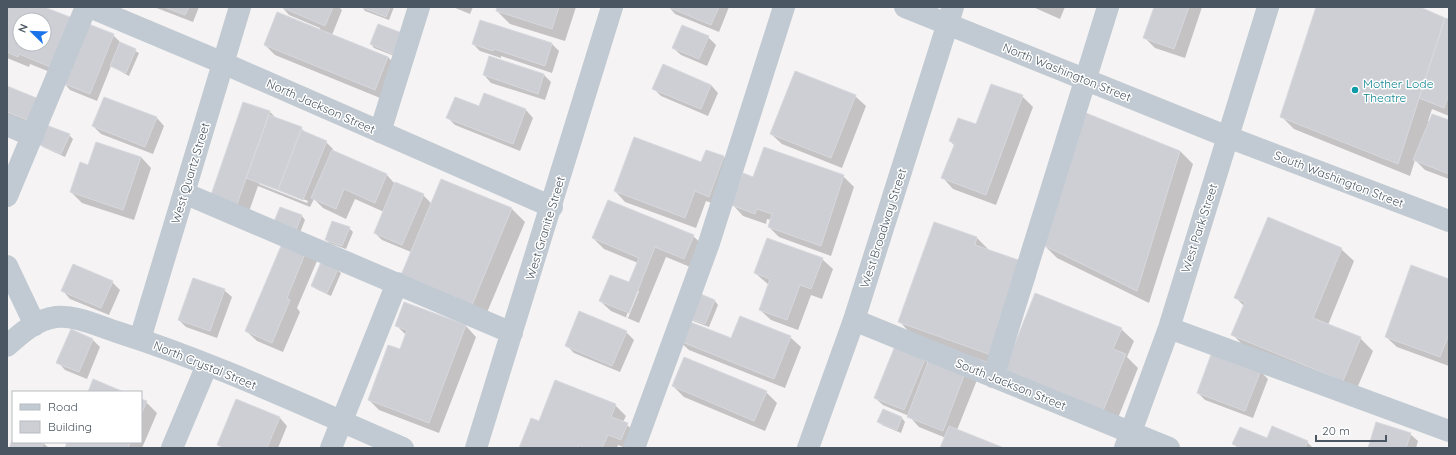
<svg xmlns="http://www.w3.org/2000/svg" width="1456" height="455" font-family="Quicksand,sans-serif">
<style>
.shadow{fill:#0003;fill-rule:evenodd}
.building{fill:#cdcfd5;stroke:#d7d9de;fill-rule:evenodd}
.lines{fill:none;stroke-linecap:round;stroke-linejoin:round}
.minor{stroke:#c1cad2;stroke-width:22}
.culture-dot{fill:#0f9aa8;stroke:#fff;stroke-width:1.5}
.labels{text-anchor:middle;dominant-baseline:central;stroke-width:3;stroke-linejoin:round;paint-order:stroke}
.street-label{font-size:12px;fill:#4a5661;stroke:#fff}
.culture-label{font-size:12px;fill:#0d838f;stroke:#fff;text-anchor:start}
</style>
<rect width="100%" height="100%" fill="#f5f3f3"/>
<path class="shadow" d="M7 7H42L113 35 121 43 139 53 129 76 111 66 97 101 70 90 63 82 65 78 30 64 29 67 7 58ZM20 20H44V44H20Z
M154 7H199L193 22Z
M282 7H339L342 10 332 35 388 57 398 68 385 100 275 55 265 45 320 30V28L289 15Z
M362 7H394L389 20 365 11Z
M453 7H473L470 14Z
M498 7H576L565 41 510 24 497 11Z
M669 7H729L719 32 675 14Z
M1033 7H1065L1060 19Z
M1155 7H1202L1185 58 1155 48 1145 38Z
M1317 7H1417L1449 21V116L1432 109 1428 121H1449V179L1425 170 1415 160 1410 176 1294 129 1282 117Z
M401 34 397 57 374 48 371 44Z
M708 37 716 45 707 66 681 55 673 48Z
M473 44H552L559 51 552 73 501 56V58L480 51Z
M484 75H544L551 82 545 100 491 83Z
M711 85 718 93 708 116 661 96 653 88Z
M7 87 37 128 7 116Z
M484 94 526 110 533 118 520 151 455 125 448 118 479 107Z
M855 96 866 106 842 168 782 144 771 134Z
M1022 96 1033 107 996 205 953 189 943 178 955 146 950 141Z
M104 98 157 118 164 126 153 154 101 134 93 126Z
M270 112 277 119 301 128 307 134 326 142 333 149V151L387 175 395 184 423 195 432 204 442 180 512 209 525 222 483 322 411 252 382 240 375 233 384 212 355 199 346 219 323 208 314 199 310 207 258 186 247 217 221 208ZM259 182 308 201 307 203 259 184Z
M69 135 73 139 65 157 43 147 39 144Z
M97 143 141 157 151 168 134 220 82 203 71 192 89 166Z
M707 151 724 157 734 168 720 206 706 201 696 228 625 202 615 191 702 164Z
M1180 151 1193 164 1149 303 1057 258 1044 245Z
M843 176 854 187 831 256 779 237 769 227 771 220 767 219 766 224 743 216 733 205 754 178Z
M302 216 305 220 299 235 278 227Z
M935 223 977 238 990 251 1024 263 1036 276 1004 368 912 335 900 322Z
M349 228 353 232 346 249 329 243 326 239Z
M693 236 704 246 695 269 666 257 639 323 611 311 600 301 630 284 638 263 604 249 593 238ZM636 291H639L628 318 626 317Z
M284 241 317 261 297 308 300 312 283 352 257 341 246 331Z
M1341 249 1354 261 1328 325 1360 338 1373 351 1355 393 1245 347 1233 335 1244 306 1236 298Z
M822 259 833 269 822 299 811 295 798 330 771 320 760 310 769 285 755 273Z
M337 270 341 273 331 296 316 289 312 286Z
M1449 280V366L1397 347 1386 337Z
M112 282 120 290 109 315 70 299 63 291Z
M224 290 232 297 217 338 186 327 179 320Z
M699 294 715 301 718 305 709 327 693 321 690 317Z
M405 303 466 326 476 337 439 433 379 410 369 400 401 351 406 335 396 325Z
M1121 329 1134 341 1127 357 1138 368 1116 423 1018 384Z
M626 332 634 340 620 372 574 353 566 345Z
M790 337 801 347 785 388 689 350 678 340Z
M93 340 100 347 87 379 65 370 58 362Z
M925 360 929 364 977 380 957 430 1001 448H941L946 438 919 427 909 416 883 405 875 398Z
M1260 371 1268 379 1253 418 1205 400 1198 393Z
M673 386 766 392 777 403 765 431 684 397Z
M141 400 146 402 157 413 142 448H66L69 442H141Z
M237 400 280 418 287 426 278 448H222L218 444Z
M615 405 626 416 623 422 638 434 626 448 618 445 617 448H520L539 423Z
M883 410 902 418 905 422 901 433 882 425 879 422Z
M1410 434 1418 441 1416 448H1369Z
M13 441 42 442 49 448H10Z
M1307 442 1313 448H1238L1233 444Z"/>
<path class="building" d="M7 7H44L75 19 55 69 19 54 18 57 7 52ZM20 20H44V44H20Z
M164 7H189L185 15Z
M281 7H333L325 26Z
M361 7H390L386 17Z
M497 7H559L552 29 496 11Z
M668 7H719L711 25Z
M1154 7H1189L1174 49 1143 38Z
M1316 7H1420L1445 18 1398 164 1280 117Z
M277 12 388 57 375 90 264 45Z
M1445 18 1449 19V94L1444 108 1419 98Z
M480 20 552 43 545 66 494 49 493 51 472 44Z
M86 23 114 34 90 94 62 83Z
M378 24 402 33 393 54 370 44Z
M682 25 709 36 699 59 672 48Z
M120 42 136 49 126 73 110 66Z
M489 56 544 74 538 94 483 75Z
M663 64 711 85 701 109 652 89Z
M795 71 856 95 831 158 770 134Z
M991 84 1023 95 986 195 941 178 955 143 949 141 958 118 976 124Z
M7 86 39 99 30 121 7 112Z
M484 93 526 109 513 144 446 118 455 97 479 106Z
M104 97 157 117 145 147 92 126Z
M243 102 270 111 236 207 210 198Z
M1086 113 1180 151 1137 291 1043 245Z
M1432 114 1449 120V174L1413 160Z
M269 115 302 127 278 190 246 178Z
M46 125 70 134 61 154 38 144Z
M301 130 327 141 303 200 278 190Z
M634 137 701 162 706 150 724 156 709 197 695 191 685 218 614 191Z
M96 142 141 157 123 210 70 192 80 162 88 165Z
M764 147 844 175 821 246 768 227 772 214 757 209 755 214 731 205 743 173 753 177Z
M332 150 387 174 375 203 344 189 336 209 311 198Z
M441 179 512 208 470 310 399 280Z
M395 182 424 194 402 245 374 233Z
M608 200 694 235 684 259 655 247 629 313 599 301 610 275 629 282 639 258 592 238Z
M280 207 302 215 295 232 273 224Z
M1268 217 1342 248 1313 318 1361 337 1343 381 1231 335 1245 302 1234 298Z
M332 221 350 227 342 246 325 240Z
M934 222 977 237 975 245 1024 262 991 355 898 322Z
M767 238 823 258 811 289 800 285 787 320 759 310 770 279 754 273Z
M284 239 307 249 287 298 290 300 272 343 245 331Z
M321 262 338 269 327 293 311 286Z
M73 264 113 281 101 308 61 291Z
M1411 265 1449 279V334L1440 357 1385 337Z
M193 278 225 289 210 331 178 320Z
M698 293 715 300 705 324 688 318Z
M1035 293 1122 328 1113 349 1126 354 1103 411 1004 371Z
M404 302 466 325 429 423 368 400 388 345 400 349 407 330 395 326Z
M579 311 627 331 612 366 565 346Z
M740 316 791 336 774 379 677 340 685 320 731 338Z
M71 329 93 339 79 372 56 363Z
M895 346 925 359 904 410 874 398Z
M1212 352 1261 370 1245 411 1197 393Z
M931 354 967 368 943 431 907 417Z
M684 357 767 391 754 421 672 386Z
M93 379 124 392H88Z
M555 380 616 404 611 417 628 423 621 440 608 435 602 448H586L579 445 578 448H519L531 418 539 421Z
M141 399 147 401 141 415Z
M236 399 280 417 267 448H225L217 445Z
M883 409 902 417 897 430 877 422Z
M1376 422 1411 433 1406 448H1368Z
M949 426 1004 448H940Z
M1272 426 1308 441 1305 448H1241L1232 444 1240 427 1267 438Z
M13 438V442H44L41 448H9Z
M67 442H130L128 448H65Z"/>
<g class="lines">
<path class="minor" d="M90 7 223 63 552 207
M905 7 1228 137 1449 221
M7 125 33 136
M380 132 419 7
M184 193 512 333
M7 196 86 7
M7 266 35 325
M854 320 1169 448
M1169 328 1449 431
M140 339 240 7
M7 346C20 334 37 319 56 317 76 315 98 326 117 332 215 363 309 408 403 448
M993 377 1108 7
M172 448 207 365
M331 448 397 283
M476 448 612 7
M634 448 709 243 784 7
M808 448 854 320 953 7
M1125 448 1169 328 1268 7"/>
</g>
<circle class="culture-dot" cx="1355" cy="90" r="4"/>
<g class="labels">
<g class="street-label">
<text transform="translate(1067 72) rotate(22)">North Washington Street</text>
<text transform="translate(321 106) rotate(24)">North Jackson Street</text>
<text transform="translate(190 173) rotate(-73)">West Quartz Street</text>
<text transform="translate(1339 179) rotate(21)">South Washington Street</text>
<text transform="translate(545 228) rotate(-73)">West Granite Street</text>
<text transform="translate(883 228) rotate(-72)">West Broadway Street</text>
<text transform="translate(1199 228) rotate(-72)">West Park Street</text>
<text transform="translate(205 365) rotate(22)">North Crystal Street</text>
<text transform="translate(1011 384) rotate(22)">South Jackson Street</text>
</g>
<g class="culture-label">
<text x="1363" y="83">Mother Lode<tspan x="1363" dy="14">Theatre</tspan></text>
</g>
</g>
<rect width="1456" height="455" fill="none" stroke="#4a5661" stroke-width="16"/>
<rect x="12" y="391" width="130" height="52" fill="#ffffff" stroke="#b7bbc0"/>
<rect x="20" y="404" width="20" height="6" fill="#c1cad2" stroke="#b7bbc0"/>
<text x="48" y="411" font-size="12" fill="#4a5661">Road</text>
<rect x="20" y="421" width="20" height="12" fill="#cdcfd5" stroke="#b7bbc0"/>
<text x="48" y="431" font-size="12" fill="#4a5661">Building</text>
<g transform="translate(32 32) rotate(293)"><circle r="19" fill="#ffffff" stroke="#b7bbc0"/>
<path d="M0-3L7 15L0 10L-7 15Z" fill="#1a73e8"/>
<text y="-6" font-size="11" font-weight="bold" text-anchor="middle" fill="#4a5661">N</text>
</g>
<path d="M1316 435v6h70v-6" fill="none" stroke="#4a5661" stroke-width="2"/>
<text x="1322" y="435" font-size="12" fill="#4a5661" stroke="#ffffff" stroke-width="3" paint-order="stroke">20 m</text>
</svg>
